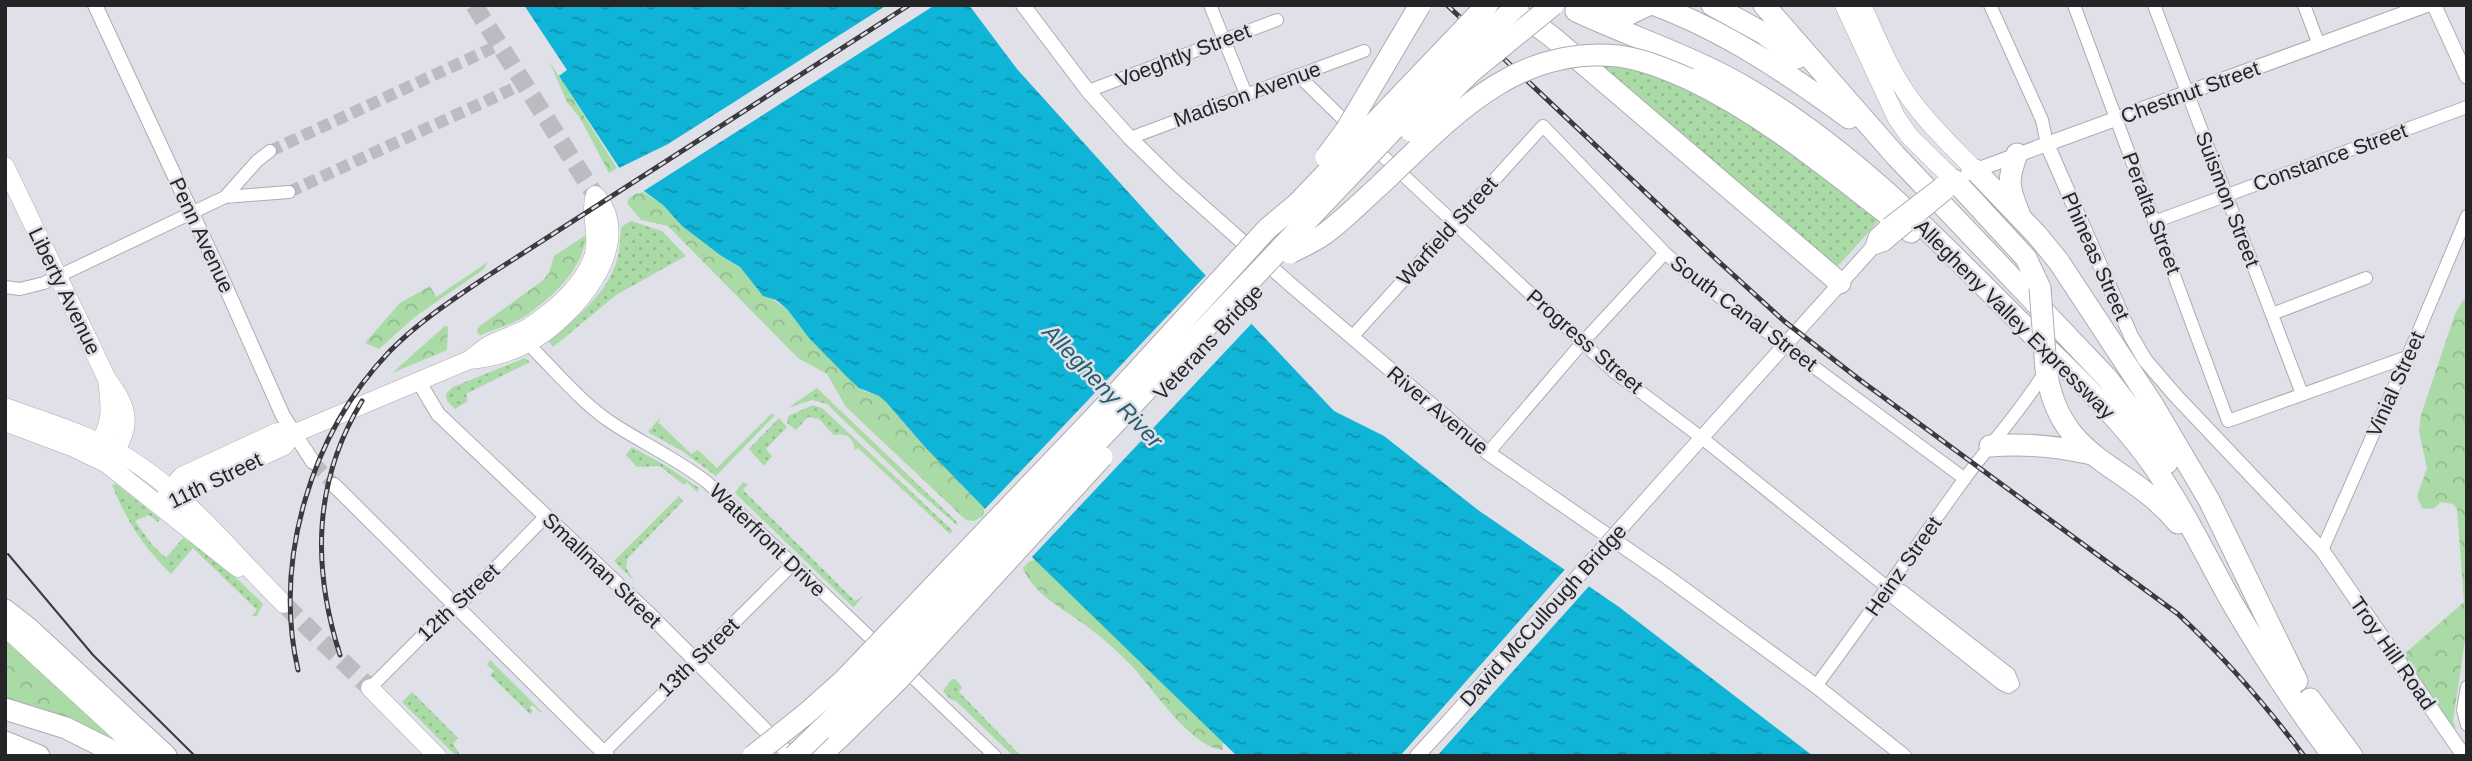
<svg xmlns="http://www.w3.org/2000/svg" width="2472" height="761" font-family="Arial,sans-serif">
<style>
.grass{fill:url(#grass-dots)}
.forest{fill:url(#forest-crowns)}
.water{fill:url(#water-ripples)}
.pier{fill:#e0e0e8}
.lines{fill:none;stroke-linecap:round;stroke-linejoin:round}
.minor-tunnel{stroke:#bbbbc2;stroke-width:12;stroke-dasharray:12 6;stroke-linecap:butt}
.tertiary-tunnel{stroke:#bbbbc2;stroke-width:14;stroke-dasharray:14 7;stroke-linecap:butt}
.primary-tunnel{stroke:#bbbbc2;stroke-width:18;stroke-dasharray:18 9;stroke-linecap:butt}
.minor-casing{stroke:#ababb3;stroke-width:14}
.tertiary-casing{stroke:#ababb3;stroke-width:16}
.primary-casing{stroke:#ababb3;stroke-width:19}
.motorway-casing{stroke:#ababb3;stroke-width:23}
.minor{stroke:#fff;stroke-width:12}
.tertiary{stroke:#fff;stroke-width:14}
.primary{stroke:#fff;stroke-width:18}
.motorway{stroke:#fff;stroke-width:21}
.tram{stroke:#3b3b3e;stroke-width:2}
.rail-casing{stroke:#3b3b3e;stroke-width:5}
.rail{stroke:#e0e0e8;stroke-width:2.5;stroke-dasharray:8;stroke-linecap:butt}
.tertiary-bridge-casing{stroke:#ababb3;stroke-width:16;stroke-linecap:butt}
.motorway-bridge-casing{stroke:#ababb3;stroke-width:23;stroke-linecap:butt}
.tertiary-bridge{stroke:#fff;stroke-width:14}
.motorway-bridge{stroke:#fff;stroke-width:21}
.labels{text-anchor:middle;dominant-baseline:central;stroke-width:5;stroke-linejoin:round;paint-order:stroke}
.street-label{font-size:21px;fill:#252528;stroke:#e0e0e8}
.water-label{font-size:23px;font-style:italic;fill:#265d6d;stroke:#e0e0e8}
</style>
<defs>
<pattern id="grass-dots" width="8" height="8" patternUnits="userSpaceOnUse" patternTransform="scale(1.75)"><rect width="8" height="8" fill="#aadaa5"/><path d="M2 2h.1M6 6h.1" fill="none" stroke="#92bb8e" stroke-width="1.8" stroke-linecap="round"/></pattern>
<pattern id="forest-crowns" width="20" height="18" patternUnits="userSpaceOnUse" patternTransform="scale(1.75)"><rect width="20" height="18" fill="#aadaa5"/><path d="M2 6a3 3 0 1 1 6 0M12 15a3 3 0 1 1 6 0" fill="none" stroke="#92bb8e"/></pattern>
<pattern id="water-ripples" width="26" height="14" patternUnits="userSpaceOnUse" patternTransform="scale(1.75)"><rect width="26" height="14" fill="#10b4d7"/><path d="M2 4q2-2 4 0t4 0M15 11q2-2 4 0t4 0" fill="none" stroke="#0f92ae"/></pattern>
</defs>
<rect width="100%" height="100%" fill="#e0e0e8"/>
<path class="grass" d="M1604 64 1640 70 1666 80 1737 112 1881 218 1840 264 1835 266 1602 71Z
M631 221 662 231 686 256 616 295 553 347 549 342C575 318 606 296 617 260 620 249 620 238 621 227Z
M525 358 530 362 466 394 468 401 455 409 447 401 446 394 453 387Z
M817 388 956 521 958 526 916 490 827 404 812 400 788 408Z
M813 405 822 408 953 531 950 534 858 448 855 450C854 438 846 432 834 435L819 419 808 417 796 430 787 423 788 416Z
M772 413 774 416 716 476 682 451 648 432 662 415 658 422 691 454 698 450 717 468Z
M779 418 787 427 766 449 772 456 764 466 749 449Z
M632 447 666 466 699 488 697 492 687 482 684 485 660 466 637 467 626 455Z
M743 482 748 484 743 490 855 601 863 596 855 606 853 607 735 493Z
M116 484 160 519 158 522 149 515 135 521 153 546 166 558 183 538C213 555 238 579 263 604L257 616H252L257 610 193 548 171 574C144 548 126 520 112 485Z
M679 496 683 501 627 559 626 568 634 581 614 561Z
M490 660 542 712 541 713 532 705 530 708 533 712 530 714 490 675 494 671 487 665Z
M952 679H955L962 687 959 692 1021 756H1013L956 701 950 699 943 691Z
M412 692 458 738 453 744 461 756H456L402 702Z"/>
<path class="forest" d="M550 63 559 76 617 168 609 173 580 118 567 102Z
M639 192H643L663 205 682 226 720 255 740 267 758 290 787 309 809 338 848 378 864 391 879 396 886 402 925 447 985 506 983 516 974 521 966 520 846 407 827 374 798 358 668 226 641 220 627 203 629 198Z
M586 235C583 269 555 294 531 312 518 323 497 328 481 335L478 334 477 330 480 326 542 281 549 273 554 256Z
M488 262 484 269 416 316 379 349 365 343 400 303 430 286 436 297Z
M2467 298V626L2453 721 2456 727 2451 728 2403 655 2464 602 2457 509 2453 504 2441 502 2433 509 2422 508 2417 496 2427 468 2419 431 2421 415 2455 314 2463 300Z
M445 326 448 327 447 350 392 373Z
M1036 560 1223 742V750C1190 747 1152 687 1130 664 1115 649 1098 634 1081 622 1061 608 1032 592 1023 568L1030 561Z
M5 638 115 738 5 700Z"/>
<path class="water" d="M524 5H969L1017 69 1158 225 1334 411 1384 436 1478 510 1619 607 1813 756H1237L1034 559 925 447 886 402 879 396 859 388 848 378 809 338 787 309 776 300 763 296 740 267 720 255 682 226 663 205 626 178 559 76 567 70Z"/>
<path class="pier" d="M887 5H935L639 194 623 181 615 170 668 144Z
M1208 273 1254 321 1030 559 984 510Z
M1567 567 1591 584 1437 756H1400Z"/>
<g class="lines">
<path class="minor-tunnel" d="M270 151 499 45
M289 192 523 84"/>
<path class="tertiary-tunnel" d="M313 462 334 485"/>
<path class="primary-tunnel" d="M474 5 595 195
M284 604 370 688"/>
<defs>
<path id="minor" d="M1210 5 1246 94
M1990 5 2042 120 2047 144
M2074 5 2228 421 2407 357
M2154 5 2302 394
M2304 5 2319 45
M1298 75 1353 129
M1088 91 1277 20
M1130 138 1364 51
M1372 146 1614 372 1702 438 1888 588 1895 599 2002 684 2008 687 2013 684 2009 674 1902 591 1888 588
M225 197 257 161 270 151
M2154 222 2467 107
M5 287 20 289 44 283 225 197 289 192
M2272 314 2366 278
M1352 337 1543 126 1665 253 1690 275 1965 479
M530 342 535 351C560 376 585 406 615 425 646 445 679 460 708 483L881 648
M1488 453 1582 343 1665 253
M2322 550 2417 335 2467 216
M902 667 995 756
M1816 686C1866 619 1913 550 1963 481 1990 444 2022 410 2046 370
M2467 687 2463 710 2467 725
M370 688 445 613 465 599 546 516
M604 752 794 563"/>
<path id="tertiary" d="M95 5 216 265 283 416 313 462
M1023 5 1088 91 1130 138 1174 181 1291 285 1488 453 1666 576 1816 686 1904 756
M2434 5 2467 77
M2047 144 2131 336 2145 360 2175 395 2322 550 2464 756
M1968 173 2427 5
M1872 248 1884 244 1896 234
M419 382 438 414 646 611 791 756
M1669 474 1872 248 1876 236 1888 225
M334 485 607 756
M1417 756 1450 720"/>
<path id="primary" d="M1844 5 1896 117 1910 137 1954 180
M1862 5C1876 36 1889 69 1909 97 1928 124 1952 146 1975 170
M5 166 107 379C133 413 131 429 107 464
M469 360C491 358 511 353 530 342 572 318 636 247 598 198
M5 407C46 422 91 435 128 458 189 496 234 555 284 604
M5 422 72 447 107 464 238 568
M93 451C113 427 111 409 107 379
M170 502 208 481 284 446 293 434
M161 507 169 490 182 476 277 432 293 434 469 360C475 356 480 351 486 347 498 339 513 336 526 329 552 312 585 285 594 254 599 233 589 212 595 195
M5 627 145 756
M370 688 437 756"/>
<path id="motorway" d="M1497 5 1530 21 1551 36 1840 283
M1655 5C1725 31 1789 74 1849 118
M1712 5 1763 33 1797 58
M1764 5 1895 155 2108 379 2137 417 2167 463
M1576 11C1634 38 1695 57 1750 90 1853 151 1934 236 2018 320 2066 368 2117 413 2155 468 2184 510 2206 556 2231 601 2262 654 2296 707 2333 756
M1593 13 1627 15 1648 5
M1689 79C1771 118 1839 178 1911 232
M2017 154C2007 180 2008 187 2019 213
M1975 170 2037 235 2059 262 2153 405 2209 500 2297 681
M1954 180 2026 258 2040 288
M2046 369C2059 462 2126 461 2178 523
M1990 446C2025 443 2057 446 2092 454
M5 610 28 628 166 756
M2310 699 2352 756
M5 709 66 728 122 756
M5 742 39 756
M820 756 839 738"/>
</defs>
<use href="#minor" class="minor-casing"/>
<use href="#tertiary" class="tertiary-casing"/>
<use href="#primary" class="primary-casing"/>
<use href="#motorway" class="motorway-casing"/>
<use href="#minor" class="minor"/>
<use href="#tertiary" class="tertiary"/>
<use href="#primary" class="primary"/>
<use href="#motorway" class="motorway"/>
<path class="tram" d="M8 554 93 655 195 756"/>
<defs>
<path id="rail" d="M1447 5 1717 260 1784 321 1860 380 2178 614C2225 658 2265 704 2304 756
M340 655C312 567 313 482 362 401
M298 670C273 560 311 434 389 352 417 323 452 300 486 277L909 5"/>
</defs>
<use href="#rail" class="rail-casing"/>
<use href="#rail" class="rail"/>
<defs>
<path id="tertiary-bridge" d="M1888 225 1940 185
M1896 234 1947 192
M1450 720 1669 474"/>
<path id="motorway-bridge" d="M1411 131 1472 71 1553 5
M1326 157 1346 130 1420 5
M1290 253C1301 247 1313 242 1323 235 1343 221 1361 202 1379 186 1448 121 1513 45 1618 56 1642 59 1666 69 1689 79
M2040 288 2046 369
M839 738 900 678 1102 457
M753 756 807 713 845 679 1094 418 1267 229 1298 203 1487 5
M794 756 861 691 1464 55 1518 5"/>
</defs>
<use href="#tertiary-bridge" class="tertiary-bridge-casing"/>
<use href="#motorway-bridge" class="motorway-bridge-casing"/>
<use href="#tertiary-bridge" class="tertiary-bridge"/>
<use href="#motorway-bridge" class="motorway-bridge"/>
</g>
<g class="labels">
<g class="street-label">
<text transform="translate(1183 55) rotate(-21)">Voeghtly Street</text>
<text transform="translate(2190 92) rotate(-20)">Chestnut Street</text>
<text transform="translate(1247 94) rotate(-20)">Madison Avenue</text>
<text transform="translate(2330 157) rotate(-20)">Constance Street</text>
<text transform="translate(2228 199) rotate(69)">Suismon Street</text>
<text transform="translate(2152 213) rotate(69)">Peralta Street</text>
<text transform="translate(1447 231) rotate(-48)">Warfield Street</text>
<text transform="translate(202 235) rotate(65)">Penn Avenue</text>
<text transform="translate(2096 256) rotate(66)">Phineas Street</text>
<text transform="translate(65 291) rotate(64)">Liberty Avenue</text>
<text transform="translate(1744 313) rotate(37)">South Canal Street</text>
<text transform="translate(2015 319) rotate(45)">Allegheny Valley Expressway</text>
<text transform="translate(1585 341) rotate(41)">Progress Street</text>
<text transform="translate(1208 342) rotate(-47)">Veterans Bridge</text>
<text transform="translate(2395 384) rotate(-66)">Vinial Street</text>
<text transform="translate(1438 410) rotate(40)">River Avenue</text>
<text transform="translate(215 480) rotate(-26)">11th Street</text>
<text transform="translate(768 540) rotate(44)">Waterfront Drive</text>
<text transform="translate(1903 566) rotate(-55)">Heinz Street</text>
<text transform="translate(602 570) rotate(44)">Smallman Street</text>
<text transform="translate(458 602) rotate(-43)">12th Street</text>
<text transform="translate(1543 615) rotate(-48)">David McCullough Bridge</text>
<text transform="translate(2393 653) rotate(55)">Troy Hill Road</text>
<text transform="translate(698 657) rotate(-44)">13th Street</text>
</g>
<g class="water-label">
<text transform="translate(1103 386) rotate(46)">Allegheny River</text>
</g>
</g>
<rect width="2472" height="761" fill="none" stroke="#252528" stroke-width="14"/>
</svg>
